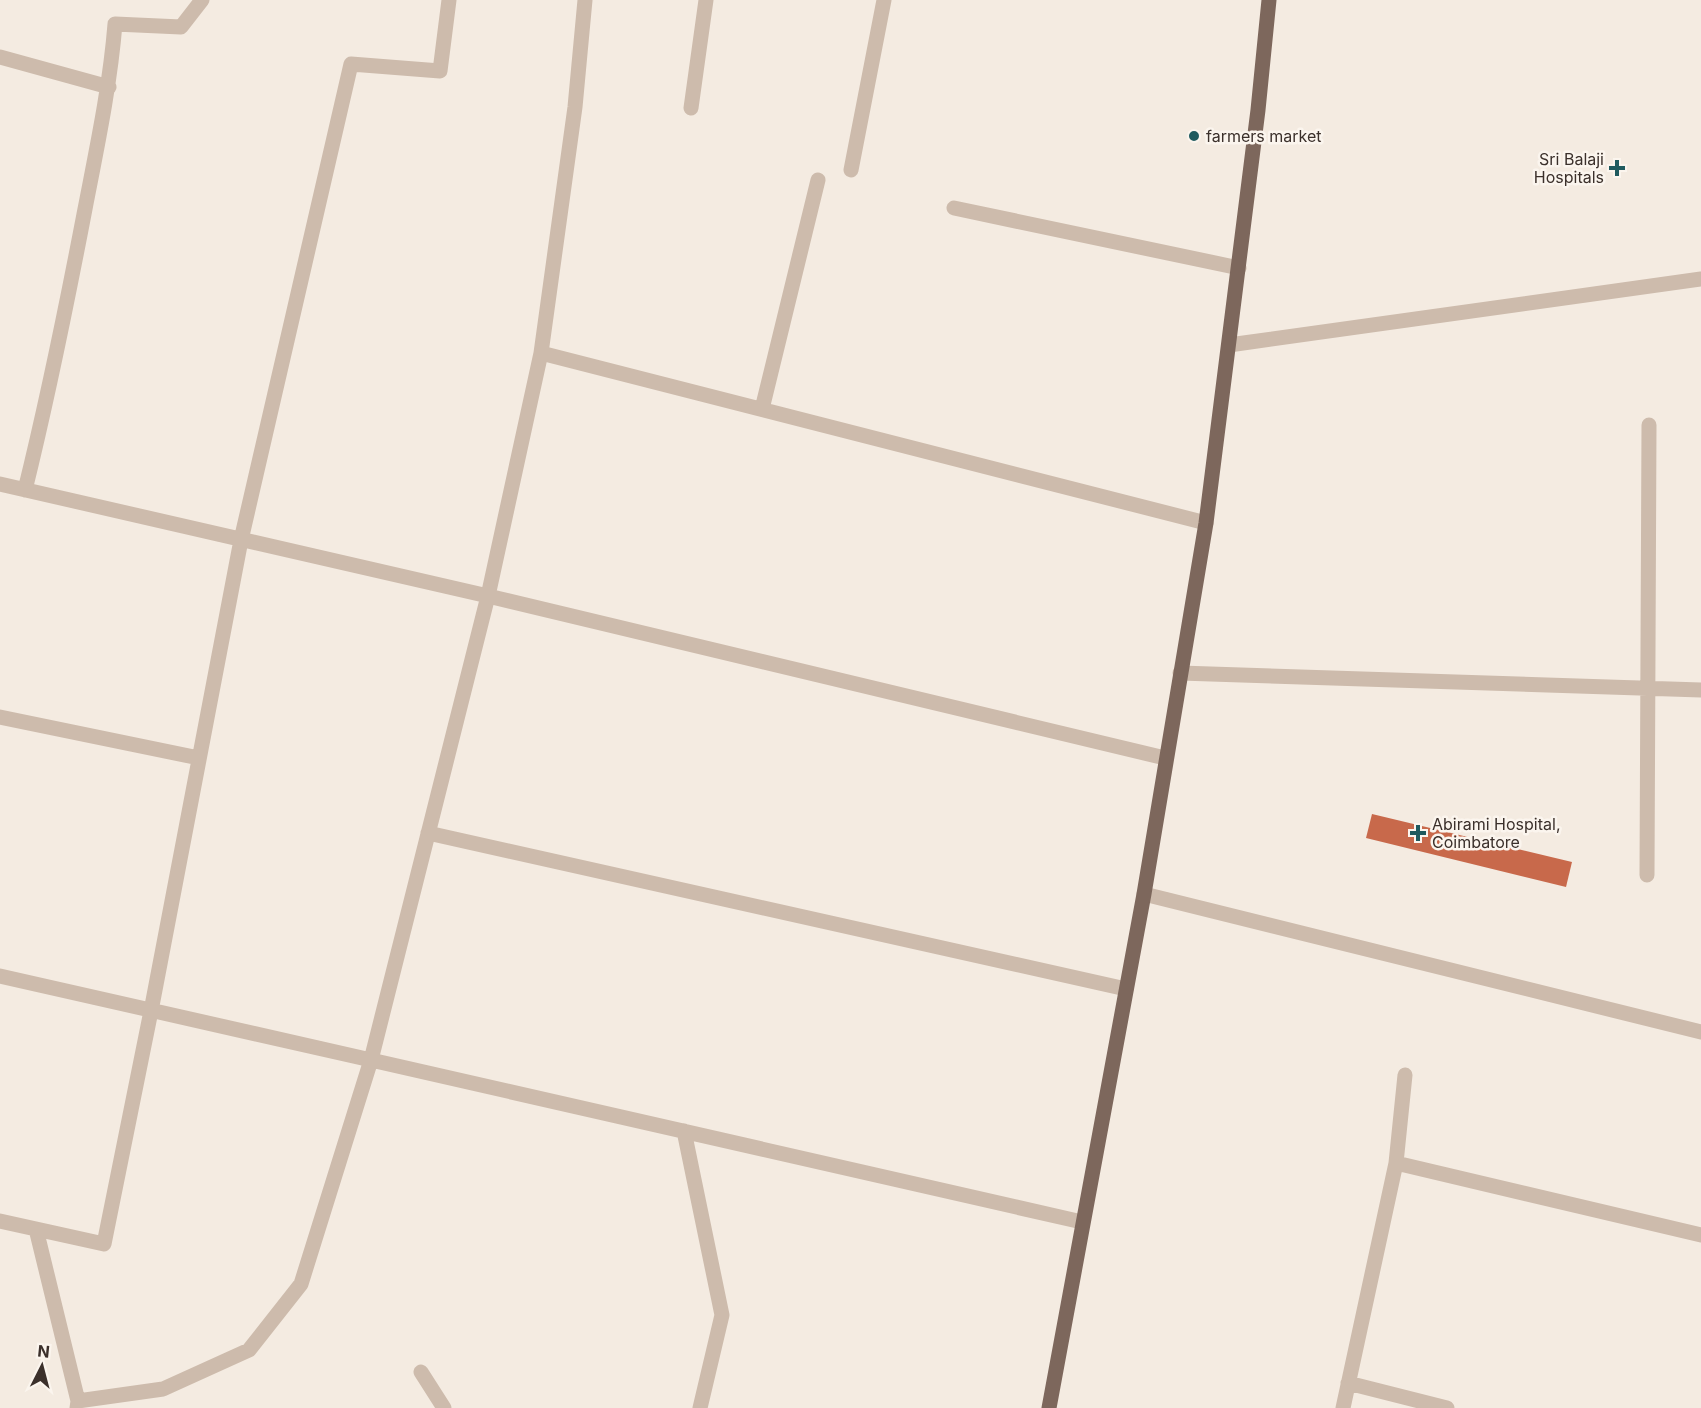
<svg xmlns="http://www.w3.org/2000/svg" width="1701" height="1408" font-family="Inter,sans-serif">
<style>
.building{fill:#c8694b}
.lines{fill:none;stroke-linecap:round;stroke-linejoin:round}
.minor{stroke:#cdbbac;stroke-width:15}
.major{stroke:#7d675c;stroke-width:15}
.poi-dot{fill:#1f5a5e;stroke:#fbf5ee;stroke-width:2}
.labels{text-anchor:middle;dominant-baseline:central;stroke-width:5;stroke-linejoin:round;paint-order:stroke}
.poi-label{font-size:16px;fill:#3b302b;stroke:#fbf5ee;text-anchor:start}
</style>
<rect width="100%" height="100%" fill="#f4ebe1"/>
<path class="building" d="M1372 814 1572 862 1566 887 1366 838Z"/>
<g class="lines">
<path class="minor" d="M0 57 109 87
M691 108 706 0
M851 170 884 0
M954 208 1239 268
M1229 345 1701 279
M541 353 1206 523
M762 409 818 180
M0 484 488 596 1165 758
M25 490C48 397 67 303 85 209 97 147 110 86 115 24L181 27 202 0
M1180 673 1701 690
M0 717 199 758
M428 833 1126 989
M1647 875 1649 425
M1144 894 1701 1032
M0 976 371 1060 488 596 541 353 575 107 585 0
M684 1131 722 1315 700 1408
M1396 1163 1405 1075
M0 1221 104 1244 151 1011 241 540 351 64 440 71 449 0
M36 1229 78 1401 77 1408
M421 1372 444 1408
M1348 1383 1447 1408
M78 1401 163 1389 249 1350 301 1284 371 1060 1082 1222
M1343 1408 1396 1163 1701 1235"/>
<path class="major" d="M1049 1408 1144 894 1206 523 1258 110 1269 0"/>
</g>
<g class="poi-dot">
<circle cx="1194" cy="136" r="6"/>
<path d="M1614 159h6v6h6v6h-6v6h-6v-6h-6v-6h6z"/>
<path d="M1415 824h6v6h6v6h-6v6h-6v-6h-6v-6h6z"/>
</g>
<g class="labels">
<g class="poi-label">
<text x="1206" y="136">farmers market</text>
<text x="1604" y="159" text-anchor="end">Sri Balaji<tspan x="1604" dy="18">Hospitals</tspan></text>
<text x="1432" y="824">Abirami Hospital,<tspan x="1432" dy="18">Coimbatore</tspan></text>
</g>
</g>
<g transform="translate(42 1366) rotate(6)" stroke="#fbf5ee" stroke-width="4.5" paint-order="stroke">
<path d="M0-4.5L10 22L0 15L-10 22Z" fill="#3b302b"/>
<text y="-9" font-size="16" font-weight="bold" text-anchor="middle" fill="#3b302b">N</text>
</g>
</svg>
